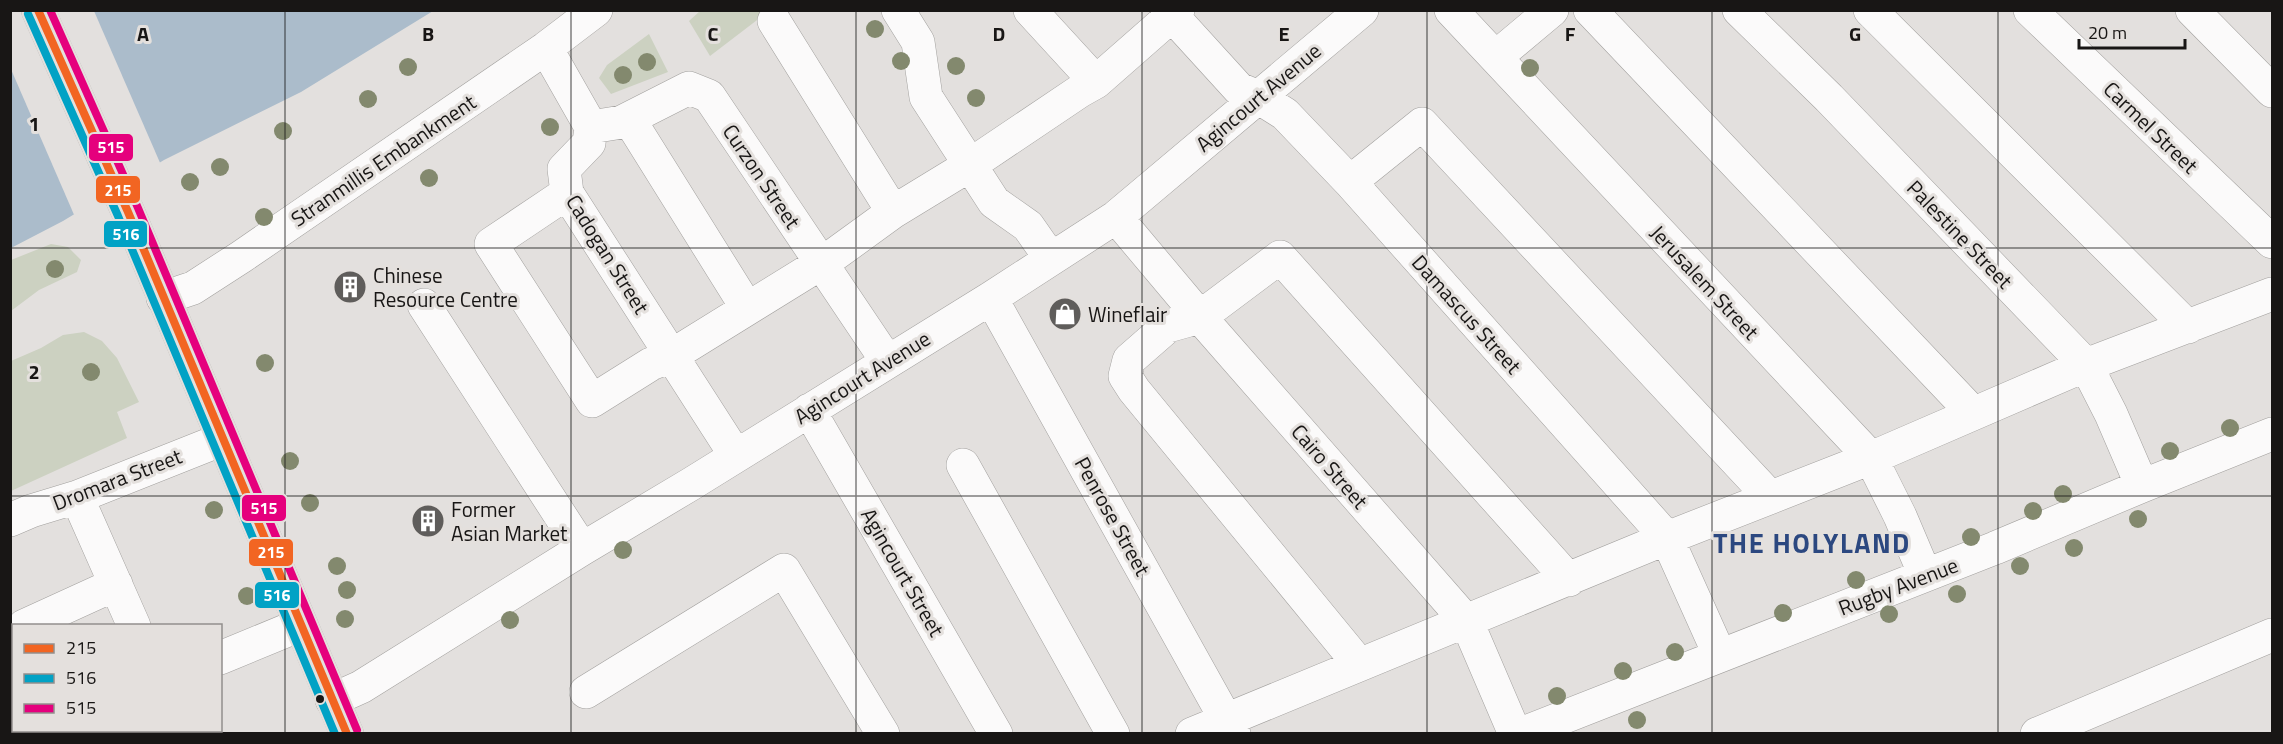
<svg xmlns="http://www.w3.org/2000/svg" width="2283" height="744" font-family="'Titillium Web',sans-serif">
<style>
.green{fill:#ccd1c1}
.water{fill:#abbccb}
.pier{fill:#e3e0de}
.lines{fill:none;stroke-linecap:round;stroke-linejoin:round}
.minor-casing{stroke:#a2a09e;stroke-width:34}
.major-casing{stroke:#bebcbb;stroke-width:34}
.minor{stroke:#fbfafa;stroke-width:33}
.major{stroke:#eae8e2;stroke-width:33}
.bus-1-casing{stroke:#e4e0dd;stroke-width:12}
.bus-2-casing{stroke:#e4e0dd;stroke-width:12}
.bus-3-casing{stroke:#e4e0dd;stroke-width:12}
.bus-1{stroke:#f26522;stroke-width:8}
.bus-2{stroke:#01a2c5;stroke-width:8}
.bus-3{stroke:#e5007d;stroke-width:8}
.tree{fill:#83896e}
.grid{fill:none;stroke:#181615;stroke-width:1.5;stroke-opacity:0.55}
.bus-dot{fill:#181615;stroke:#e4e0dd;stroke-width:2}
.labels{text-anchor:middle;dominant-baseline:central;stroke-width:6;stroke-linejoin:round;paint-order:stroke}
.street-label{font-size:21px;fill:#181615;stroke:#e4e0dd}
.poi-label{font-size:21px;fill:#181615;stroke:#e4e0dd;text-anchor:start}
.district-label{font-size:27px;font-weight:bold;letter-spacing:1.5px;fill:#2c4880;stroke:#e4e0dd}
.grid-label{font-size:20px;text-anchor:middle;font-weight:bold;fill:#181615;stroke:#e4e0dd;stroke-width:6;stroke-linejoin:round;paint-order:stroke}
.line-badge{stroke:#e4e0dd;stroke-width:2}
.badge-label{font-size:16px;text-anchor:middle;font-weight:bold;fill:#fff}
</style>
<rect width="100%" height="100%" fill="#e3e0de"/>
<path class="green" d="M700 11H769L710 56 689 21Z
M649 34 668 72 611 94 599 78 607 65Z
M51 244 68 247 81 260 77 272 39 290 11 311V260Z
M84 332 102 341 117 358 139 402 117 412 127 438 11 491V361L41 348 63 335Z"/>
<path class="water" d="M11 11H433L301 92 164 160 63 221 11 248Z"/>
<path class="pier" d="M11 11H94L161 165 75 217 10 67Z"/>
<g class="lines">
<defs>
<path id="minor" d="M898 10 918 42 926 97 994 202 1028 226 1051 259
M1030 10 1096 82
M1167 10 1239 89 1258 97 1285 114 1350 182 1667 538 1720 656
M1451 10 1871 458 1900 516 1925 575
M1590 10 1973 413
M1739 10 1829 98 2086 365 2111 414 2142 486
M1870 10 2188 327
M2030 10 2272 242
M2192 10 2272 91
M774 21 893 212
M546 48 591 127 589 143 564 169 567 193 736 456
M1496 57 1552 10
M629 119 747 308
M591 127 622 122 689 88 709 96 887 361
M1350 182 1422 124 1770 497
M567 193 491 244 592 401 651 364 671 356 831 257 893 212 970 165 1080 91 1096 82 1178 10
M1116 217 1200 317 1467 622 1515 734
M163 298 193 288 241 257 546 48 596 10
M991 298 1234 734
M424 305 582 549
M809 410 996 734
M963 465 1113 734
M77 497 134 626
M10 520 31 511 77 497 223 439
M24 626 116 584
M220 658 300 625
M1359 664 1134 390 1125 376 1129 360 1168 326 1200 317 1280 257 1569 580
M586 692 784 570 883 734
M332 700 361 687 582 549 691 484 991 298 1116 217 1362 10
M171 730 172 734
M42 734 49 730
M1192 734 1667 538 1871 458 2086 365 2272 294
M1521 734 1995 548 2142 486 2272 434
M2037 734 2272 635"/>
<path id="major" d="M38 10 128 212 347 734"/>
</defs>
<use href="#minor" class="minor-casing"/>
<use href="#major" class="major-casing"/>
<use href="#minor" class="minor"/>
<use href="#major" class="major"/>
<defs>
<path id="bus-1" d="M38 10 128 212 347 734"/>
<path id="bus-2" d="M28 14 118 216 335 734"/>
<path id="bus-3" d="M50 10 138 208 357 730"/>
</defs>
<use href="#bus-1" class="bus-1-casing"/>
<use href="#bus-2" class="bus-2-casing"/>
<use href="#bus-3" class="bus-3-casing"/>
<use href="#bus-1" class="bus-1"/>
<use href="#bus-2" class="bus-2"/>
<use href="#bus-3" class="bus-3"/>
</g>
<g class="tree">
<circle cx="875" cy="29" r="9"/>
<circle cx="901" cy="61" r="9"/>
<circle cx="647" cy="62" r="9"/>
<circle cx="956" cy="66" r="9"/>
<circle cx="408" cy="67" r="9"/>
<circle cx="1530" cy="68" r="9"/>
<circle cx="623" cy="75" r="9"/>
<circle cx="976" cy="98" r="9"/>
<circle cx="368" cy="99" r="9"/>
<circle cx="550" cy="127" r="9"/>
<circle cx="283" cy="131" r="9"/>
<circle cx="220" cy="167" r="9"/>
<circle cx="429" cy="178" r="9"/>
<circle cx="190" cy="182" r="9"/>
<circle cx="264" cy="217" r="9"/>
<circle cx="55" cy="269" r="9"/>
<circle cx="265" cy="363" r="9"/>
<circle cx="91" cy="372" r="9"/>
<circle cx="2230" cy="428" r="9"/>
<circle cx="2170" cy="451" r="9"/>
<circle cx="290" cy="461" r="9"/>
<circle cx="2063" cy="494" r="9"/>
<circle cx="310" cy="503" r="9"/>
<circle cx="214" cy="510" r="9"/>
<circle cx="2033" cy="511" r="9"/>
<circle cx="2138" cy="519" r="9"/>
<circle cx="1971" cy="537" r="9"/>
<circle cx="2074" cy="548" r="9"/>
<circle cx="623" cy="550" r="9"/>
<circle cx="337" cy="566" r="9"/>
<circle cx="2020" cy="566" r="9"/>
<circle cx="1856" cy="580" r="9"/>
<circle cx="347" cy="590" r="9"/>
<circle cx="1957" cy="594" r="9"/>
<circle cx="247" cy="596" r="9"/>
<circle cx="1783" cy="613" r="9"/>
<circle cx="1889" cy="614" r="9"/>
<circle cx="345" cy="619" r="9"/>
<circle cx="510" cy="620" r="9"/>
<circle cx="1675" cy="652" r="9"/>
<circle cx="1623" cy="671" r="9"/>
<circle cx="1557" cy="696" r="9"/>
<circle cx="1637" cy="720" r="9"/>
</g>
<path class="grid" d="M285 10V734M571 10V734M856 10V734M1142 10V734M1427 10V734M1712 10V734M1998 10V734M10 248H2272M10 496H2272"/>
<defs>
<symbol id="building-disc" viewBox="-11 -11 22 22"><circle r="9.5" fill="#5f5d5b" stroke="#e4e0dd"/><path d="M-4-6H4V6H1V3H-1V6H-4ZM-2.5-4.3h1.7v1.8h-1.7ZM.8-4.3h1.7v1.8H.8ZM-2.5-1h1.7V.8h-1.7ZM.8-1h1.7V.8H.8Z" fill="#fff"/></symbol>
<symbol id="shop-disc" viewBox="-11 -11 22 22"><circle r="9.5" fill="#5f5d5b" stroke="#e4e0dd"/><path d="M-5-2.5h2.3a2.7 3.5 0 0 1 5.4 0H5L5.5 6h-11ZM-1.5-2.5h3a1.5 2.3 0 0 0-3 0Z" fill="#fff"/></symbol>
</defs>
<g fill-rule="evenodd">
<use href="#building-disc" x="331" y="268" width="38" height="38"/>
<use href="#shop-disc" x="1046" y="295" width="38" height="38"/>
<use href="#building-disc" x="409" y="502" width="38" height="38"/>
</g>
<circle class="bus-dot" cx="320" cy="699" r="5"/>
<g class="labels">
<g class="street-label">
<text transform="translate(1258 97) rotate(-40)">Agincourt Avenue</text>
<text transform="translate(2151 127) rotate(44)">Carmel Street</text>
<text transform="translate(383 160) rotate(-34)">Stranmillis Embankment</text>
<text transform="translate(762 176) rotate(56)">Curzon Street</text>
<text transform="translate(1960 234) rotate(46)">Palestine Street</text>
<text transform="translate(608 254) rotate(58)">Cadogan Street</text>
<text transform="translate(1705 282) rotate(47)">Jerusalem Street</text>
<text transform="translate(1467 314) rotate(48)">Damascus Street</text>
<text transform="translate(862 377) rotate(-32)">Agincourt Avenue</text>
<text transform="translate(1330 466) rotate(49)">Cairo Street</text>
<text transform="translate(117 479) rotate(-21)">Dromara Street</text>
<text transform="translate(1113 516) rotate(61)">Penrose Street</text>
<text transform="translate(903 572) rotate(60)">Agincourt Street</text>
<text transform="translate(1898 586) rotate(-21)">Rugby Avenue</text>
</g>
<g class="poi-label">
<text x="373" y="275">Chinese<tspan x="373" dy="24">Resource Centre</tspan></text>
<text x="1088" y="314">Wineflair</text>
<text x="451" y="509">Former<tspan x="451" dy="24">Asian Market</tspan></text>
</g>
<g class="district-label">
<text x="1812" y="542">THE HOLYLAND</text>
</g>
</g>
<g class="grid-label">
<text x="143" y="41">A</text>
<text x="428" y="41">B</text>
<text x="713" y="41">C</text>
<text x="999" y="41">D</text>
<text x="1284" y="41">E</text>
<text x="1570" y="41">F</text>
<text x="1855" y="41">G</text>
<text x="34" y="131">1</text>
<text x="34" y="379">2</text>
</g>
<g class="line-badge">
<rect x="88" y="133" width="46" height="29" rx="6" fill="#e5007d"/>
<rect x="95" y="175" width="46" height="29" rx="6" fill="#f26522"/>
<rect x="103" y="220" width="45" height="28" rx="6" fill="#01a2c5"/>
<rect x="241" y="494" width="46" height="28" rx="6" fill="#e5007d"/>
<rect x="248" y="538" width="46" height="29" rx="6" fill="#f26522"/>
<rect x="254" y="581" width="46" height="28" rx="6" fill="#01a2c5"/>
</g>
<g class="badge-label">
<text x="111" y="153">515</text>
<text x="118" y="196">215</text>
<text x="126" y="240">516</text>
<text x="264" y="514">515</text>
<text x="271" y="558">215</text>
<text x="277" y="601">516</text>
</g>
<rect width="2283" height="744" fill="none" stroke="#181615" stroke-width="24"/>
<rect x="12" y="624" width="210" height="108" fill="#e4e0dd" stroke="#928f8d" stroke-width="1.5"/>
<rect x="24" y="644" width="30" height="9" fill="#f26522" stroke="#928f8d" stroke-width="1.5"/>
<text x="66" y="654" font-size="18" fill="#181615">215</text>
<rect x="24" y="674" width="30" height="9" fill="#01a2c5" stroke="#928f8d" stroke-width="1.5"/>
<text x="66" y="684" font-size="18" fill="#181615">516</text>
<rect x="24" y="704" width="30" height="9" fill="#e5007d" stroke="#928f8d" stroke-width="1.5"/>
<text x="66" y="714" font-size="18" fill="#181615">515</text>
<path d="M2079 39v9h106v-9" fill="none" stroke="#181615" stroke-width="3"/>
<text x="2088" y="39" font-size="18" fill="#181615" stroke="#e4e0dd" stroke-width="4.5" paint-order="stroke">20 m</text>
</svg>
